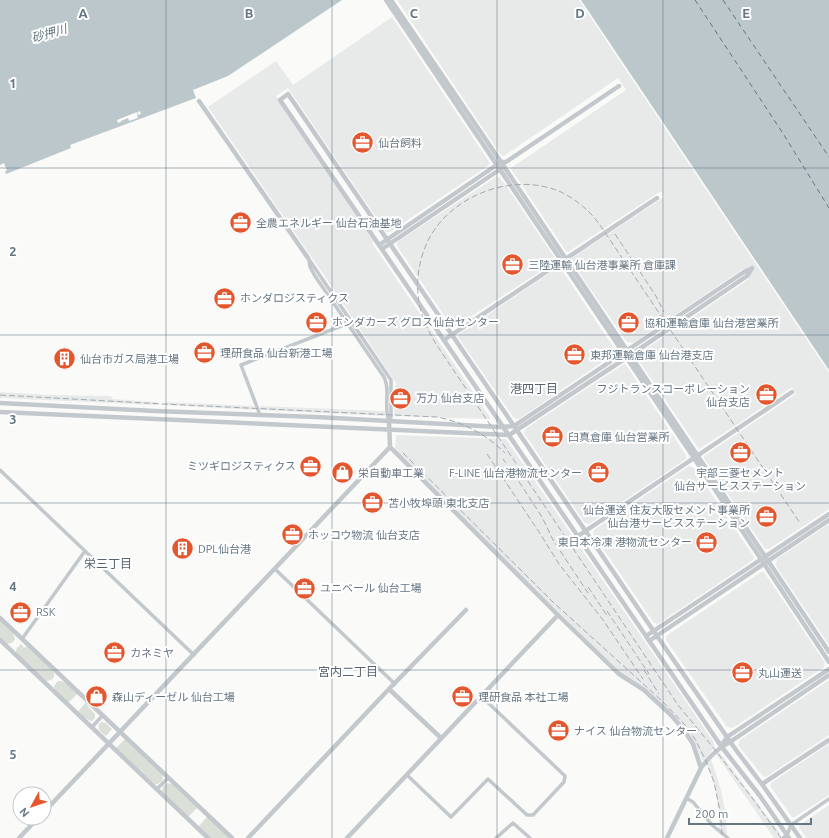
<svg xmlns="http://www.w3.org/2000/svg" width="829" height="838" font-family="Ubuntu,'Noto Sans JP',sans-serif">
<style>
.built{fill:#e8e9e9}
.green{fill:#dadfd7}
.water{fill:#bbc7cb}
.pier{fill:#fafaf8}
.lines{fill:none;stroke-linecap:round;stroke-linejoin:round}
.ferry{stroke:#60757c;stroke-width:1;stroke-dasharray:5 4;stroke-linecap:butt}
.minor{stroke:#c3c8cc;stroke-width:3.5}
.tertiary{stroke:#c3c8cc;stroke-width:4.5}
.rail{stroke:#a2aab0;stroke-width:1;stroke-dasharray:6 3;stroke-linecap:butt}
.grid{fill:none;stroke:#657683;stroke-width:1;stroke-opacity:0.55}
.labels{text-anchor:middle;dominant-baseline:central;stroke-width:4;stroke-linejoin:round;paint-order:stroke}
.poi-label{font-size:11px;fill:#657683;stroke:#fff;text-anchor:start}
.water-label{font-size:12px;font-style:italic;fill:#60757c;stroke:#fff}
.neighbourhood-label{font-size:12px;fill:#57646e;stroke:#fff}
.grid-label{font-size:13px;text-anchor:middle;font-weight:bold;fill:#657683;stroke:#fff;stroke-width:4;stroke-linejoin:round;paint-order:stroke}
</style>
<rect width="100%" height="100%" fill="#fafaf8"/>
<path class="built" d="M397 0H579L829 373V509L769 549H765L704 458V456L796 394 792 387 738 424 699 449 698 448 637 358V355L749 279 743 269 633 343 627 342 571 261 572 258 664 197 661 191 568 252 566 251 511 169V168L626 90 618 78 504 156 501 155Z
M392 17 490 163 489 165 390 232H386L288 88 276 96 374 242 372 243 490 417V419L394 416 396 383 326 278 208 107 276 61 293 85Z
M496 177H499L507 187 554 257 553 263 455 327H452L397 246V242Z
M557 268 561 269 616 351 614 354 519 419 514 418 458 337 459 334Z
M624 364 626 365 686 455V459L589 524 585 523 524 433 525 429Z
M0 392 51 395 111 396 112 399 157 402V405L0 398Z
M167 402 253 406 255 410 167 405Z
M260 406 385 411V416L261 410Z
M396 435 506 439 713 741 715 747 704 760H702L696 746 688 732 679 720 645 688 621 674 395 449Z
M689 466 694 468 754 557 753 560 658 624 654 623 593 534 594 530Z
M829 524V645L776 566 777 559Z
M761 572H764L825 663 824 667 733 728 727 727 666 640V636Z
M829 680V735L766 777 763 776 738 745 740 740Z
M829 744V795L795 817H792L770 786 771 783Z
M719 752 720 753 780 833V836L778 838H774L716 754Z
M711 760 713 764 721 790 725 811 727 835 719 829V813L716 793 711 775 707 764Z
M829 805V838H806L799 827 800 825Z"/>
<path class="green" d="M0 620C5 625 26 642 7 644L0 638Z
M21 644 24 648 27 646 53 671C56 676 53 681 46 681L17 654 16 651 17 648Z
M58 681C66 680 71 688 77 694L68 703 55 690 54 686Z
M86 702 89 708 95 714V718L92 721C86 720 82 715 78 712Z
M102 722 106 723 112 729 106 736C102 733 97 730 99 724Z
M125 739 162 774C164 780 161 784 155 784L116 748Z
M167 783 172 784 197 808 188 817 163 793 162 791 163 786Z
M207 817 229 838H210L198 827Z"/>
<path class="water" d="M0 0H342L228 76 193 90 196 98 70 145 71 148 6 174 5 171H7L4 163 0 165Z
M581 0H829V370Z"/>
<path class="pier" d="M140 111 141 114 137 115 138 118 129 121 128 118 121 121V122L118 123 117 120 137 112V114L138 113V112Z"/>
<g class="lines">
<path class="ferry" d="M695 0 784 135 829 208
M723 0 829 157"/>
<path class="minor" d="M308 258 391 380V417L389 421
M309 260 310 267 315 276 384 377C391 391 383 407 389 421
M260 415 241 365 349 323
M0 470 85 551 22 639
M85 551 194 655
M275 569 395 684
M92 727 102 716
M407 775 451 817 488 779 527 815H533L564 782 565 776 481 696
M157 789 168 778
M686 798 693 802 712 825 728 838
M496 838 513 823 530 838
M783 838 787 835 791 825 829 799"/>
<path class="tertiary" d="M386 0 694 458 829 662
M391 0 501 162 829 652
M619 86 506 162H501L379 245 721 746 760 796 789 838
M199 101 308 258
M379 245 280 100 288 94 657 636 736 750 764 787 800 838
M382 249 502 168
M444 340 657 198
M0 403 155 411 316 417 499 427 514 426 744 272 751 269
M0 412 509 435 626 358 747 276 752 268
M390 447 558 615 619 674 644 690 671 715 684 730 693 744 701 768
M578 536 792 392
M0 618 232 838
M646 636 829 514
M0 640 208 838
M649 641 829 520
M389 689 441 738
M721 746 727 737 829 669
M762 784 829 740
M44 812 390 447 389 421
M19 838 38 818
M248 838 389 689 466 610
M347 838 558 615
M667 838 701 768C709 757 718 748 730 742L829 675"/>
<path class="rail" d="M615 234 656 296 664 312
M0 395 163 404 437 417C463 422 486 434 505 453
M403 453 554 603 660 699 687 727 695 739 705 759 714 782 720 811 722 833V838
M487 454 541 535 559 564 603 620 643 679
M503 459 506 463
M514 474 542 517 553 540 588 593
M588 587 608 617
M607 611 649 674
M644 670 659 694
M781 838 756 803 716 751 678 705 436 344C430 334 424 323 421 311 414 286 418 258 431 235 456 193 516 172 561 192 577 200 590 211 600 225L800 523"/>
</g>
<path class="grid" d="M166 0V838M332 0V838M497 0V838M663 0V838M0 168H829M0 335H829M0 503H829M0 670H829"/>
<defs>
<symbol id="office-disc" viewBox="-11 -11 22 22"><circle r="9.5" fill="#e4572e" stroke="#fff"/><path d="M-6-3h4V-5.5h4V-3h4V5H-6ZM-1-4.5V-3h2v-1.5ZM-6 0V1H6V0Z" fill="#fff"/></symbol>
<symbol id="building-disc" viewBox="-11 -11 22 22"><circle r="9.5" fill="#e4572e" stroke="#fff"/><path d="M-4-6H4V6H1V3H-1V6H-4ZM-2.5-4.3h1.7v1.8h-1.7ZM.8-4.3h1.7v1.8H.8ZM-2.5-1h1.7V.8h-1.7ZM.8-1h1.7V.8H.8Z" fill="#fff"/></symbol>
<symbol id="shop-disc" viewBox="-11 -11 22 22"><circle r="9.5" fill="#e4572e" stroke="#fff"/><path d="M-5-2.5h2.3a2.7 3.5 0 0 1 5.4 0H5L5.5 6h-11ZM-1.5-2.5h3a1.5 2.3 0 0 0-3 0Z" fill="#fff"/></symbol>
</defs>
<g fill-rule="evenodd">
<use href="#office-disc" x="350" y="130" width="25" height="25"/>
<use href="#office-disc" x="228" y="210" width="25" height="25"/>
<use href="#office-disc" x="500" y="252" width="25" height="25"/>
<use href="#office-disc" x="212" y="286" width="25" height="25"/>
<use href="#office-disc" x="304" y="310" width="25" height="25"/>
<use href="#office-disc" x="616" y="310" width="25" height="25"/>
<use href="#office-disc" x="192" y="340" width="25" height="25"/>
<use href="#office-disc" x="562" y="342" width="25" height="25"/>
<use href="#building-disc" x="52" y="346" width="25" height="25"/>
<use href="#office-disc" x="754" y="382" width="25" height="25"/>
<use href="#office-disc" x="388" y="386" width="25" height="25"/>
<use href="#office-disc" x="540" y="424" width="25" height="25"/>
<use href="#office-disc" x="728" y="440" width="25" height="25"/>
<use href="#office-disc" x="298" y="454" width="25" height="25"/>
<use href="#shop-disc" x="330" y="460" width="25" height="25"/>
<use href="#office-disc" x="586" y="460" width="25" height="25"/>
<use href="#office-disc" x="360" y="490" width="25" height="25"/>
<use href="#office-disc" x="754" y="504" width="25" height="25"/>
<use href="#office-disc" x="280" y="522" width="25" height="25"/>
<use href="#office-disc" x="694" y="530" width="25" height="25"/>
<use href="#building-disc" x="170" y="536" width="25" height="25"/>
<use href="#office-disc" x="292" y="576" width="25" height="25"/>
<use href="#office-disc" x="8" y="600" width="25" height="25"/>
<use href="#office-disc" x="102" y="640" width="25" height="25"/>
<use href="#office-disc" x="730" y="660" width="25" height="25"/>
<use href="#shop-disc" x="84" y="684" width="25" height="25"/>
<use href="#office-disc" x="450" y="684" width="25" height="25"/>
<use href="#office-disc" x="546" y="718" width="25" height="25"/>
</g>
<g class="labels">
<g class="poi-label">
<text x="378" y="143">仙台飼料</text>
<text x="256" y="223">全農エネルギー 仙台石油基地</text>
<text x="528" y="265">三陸運輸 仙台港事業所 倉庫課</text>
<text x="240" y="298">ホンダロジスティクス</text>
<text x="332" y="322">ホンダカーズ グロス仙台センター</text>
<text x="644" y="323">協和運輸倉庫 仙台港営業所</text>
<text x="220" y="353">理研食品 仙台新港工場</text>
<text x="590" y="355">東邦運輸倉庫 仙台港支店</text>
<text x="80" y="359">仙台市ガス局港工場</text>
<text x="750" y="389" text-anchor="end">フジトランスコーポレーション<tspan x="750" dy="13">仙台支店</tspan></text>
<text x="416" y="398">万力 仙台支店</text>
<text x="568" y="437">臼真倉庫 仙台営業所</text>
<text x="296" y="466" text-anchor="end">ミツギロジスティクス</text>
<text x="358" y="473">栄自動車工業</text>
<text x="582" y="473" text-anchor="end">F-LINE 仙台港物流センター</text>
<text x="740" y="473" text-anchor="middle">宇部三菱セメント<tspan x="740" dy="13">仙台サービスステーション</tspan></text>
<text x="388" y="503">苫小牧埠頭 東北支店</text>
<text x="750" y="510" text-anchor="end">仙台運送 住友大阪セメント事業所<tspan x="750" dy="13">仙台港サービスステーション</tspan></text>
<text x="308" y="535">ホッコウ物流 仙台支店</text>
<text x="692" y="542" text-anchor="end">東日本冷凍 港物流センター</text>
<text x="198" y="549">DPL仙台港</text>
<text x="320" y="588">ユニベール 仙台工場</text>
<text x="36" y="612">RSK</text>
<text x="130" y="653">カネミヤ</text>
<text x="758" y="673">丸山運送</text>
<text x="112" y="697">森山ディーゼル 仙台工場</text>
<text x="478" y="697">理研食品 本社工場</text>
<text x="574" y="731">ナイス 仙台物流センター</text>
</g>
<g class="water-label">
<text transform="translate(49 33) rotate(-16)">砂押川</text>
</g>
<g class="neighbourhood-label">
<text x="534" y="388">港四丁目</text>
<text x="108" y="563">栄三丁目</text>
<text x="348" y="671">宮内二丁目</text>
</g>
</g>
<g class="grid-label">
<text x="83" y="18">A</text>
<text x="249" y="18">B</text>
<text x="414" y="18">C</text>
<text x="580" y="18">D</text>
<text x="746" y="18">E</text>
<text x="13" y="88">1</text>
<text x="13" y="256">2</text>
<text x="13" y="424">3</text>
<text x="13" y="591">4</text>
<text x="13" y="759">5</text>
</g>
<g transform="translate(32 806) rotate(230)"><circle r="19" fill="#ffffff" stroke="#c1c8cd"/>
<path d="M0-3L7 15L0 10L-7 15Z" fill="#e4572e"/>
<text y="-6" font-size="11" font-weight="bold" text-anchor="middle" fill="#657683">N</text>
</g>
<path d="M689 818v6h122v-6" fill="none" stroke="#657683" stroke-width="2"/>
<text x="695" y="818" font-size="12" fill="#657683" stroke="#ffffff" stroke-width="3" paint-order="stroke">200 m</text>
</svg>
